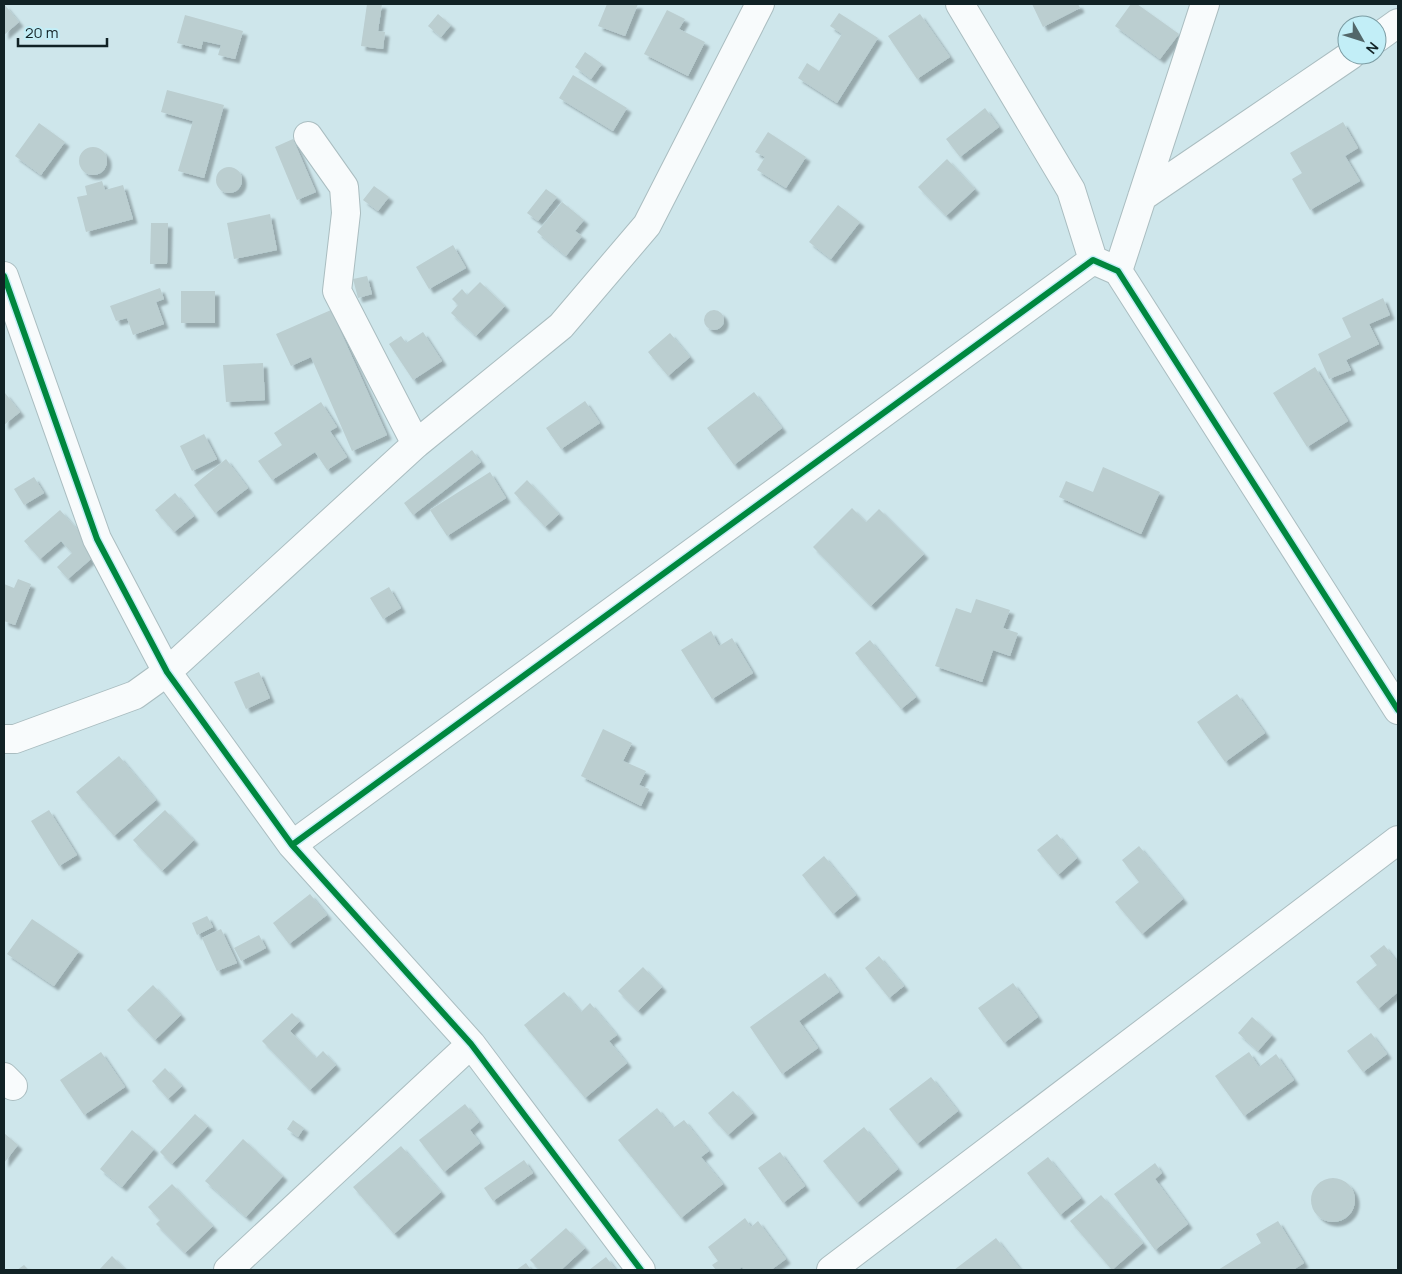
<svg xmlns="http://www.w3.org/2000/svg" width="1402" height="1274" font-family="Manrope,sans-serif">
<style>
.building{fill:#bbced0;filter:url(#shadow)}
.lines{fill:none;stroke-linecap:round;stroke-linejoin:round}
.minor-casing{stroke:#aabdc0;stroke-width:30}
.minor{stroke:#f8fbfc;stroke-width:28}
.cycleway-casing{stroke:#c2eef7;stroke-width:9}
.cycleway{stroke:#00873e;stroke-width:6}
</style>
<defs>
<filter id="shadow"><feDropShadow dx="4.5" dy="4.5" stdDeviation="1" flood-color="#0004"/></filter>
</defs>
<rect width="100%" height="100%" fill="#cee6eb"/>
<path class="building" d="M4 4 19 22 4 35Z
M367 4H382L378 31 385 32 383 49 361 46Z
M607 4H638L625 36 598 26Z
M1032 4H1078L1080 8 1043 27Z
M1131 4H1137L1179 34 1160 59 1115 26Z
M667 10 685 19 679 29 705 42 688 76 644 54Z
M839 13 878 38 837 103 798 78 807 63 819 71 842 34 830 26Z
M438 14 451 25 441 37 428 26Z
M920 14 950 57 917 79 888 36Z
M185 15 243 31 235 59 218 55 221 45 203 41 201 49 177 43Z
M585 52 602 64 591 79 575 67Z
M573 75 627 108 613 131 559 98Z
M167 90 224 105 204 178 178 171 193 121 161 112Z
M985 108 999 127 960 157 946 139Z
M1343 122 1358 148 1345 156 1360 181 1310 210 1292 179 1302 173 1290 153Z
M39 123 65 142 41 175 15 156Z
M768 132 806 157 786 188 757 170 765 157 755 152Z
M293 139 316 192 297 200 275 147Z
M79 161a14 14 0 1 1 28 0a14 14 0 1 1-28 0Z
M947 159 975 189 946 216 918 187Z
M216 180a13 13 0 1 1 26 0a13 13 0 1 1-26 0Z
M102 181 105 190 123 185 133 219 86 232 77 197 87 195 85 186Z
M374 186 389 197 378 211 363 200Z
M546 189 557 197 538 221 527 213Z
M562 202 584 220 575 231 582 236 566 256 537 232Z
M838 205 860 222 831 259 809 242Z
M270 214 277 250 234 259 227 223Z
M151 223H168L167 264H150Z
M453 245 466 268 429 289 416 267Z
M367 276 372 294 358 298 353 279Z
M480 282 505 306 476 336 451 313 458 305 452 299 462 289 467 295Z
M160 288 164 299 156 302 164 324 133 335 127 318 116 321 110 306Z
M181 291H215V323H181Z
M1383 298 1390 315 1369 324 1379 344 1346 360 1351 370 1329 379 1318 354 1351 337 1342 318Z
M331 310 387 435 352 451 311 357 291 366 276 334Z
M704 320a10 10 0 1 1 20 0a10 10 0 1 1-20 0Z
M423 332 442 361 413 380 389 344 401 336 406 343Z
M670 333 690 357 668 376 648 352Z
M263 363 265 400 226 402 223 365Z
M1315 367 1348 421 1307 447 1273 393Z
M754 392 782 428 734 465 707 428Z
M5 393 20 412 4 425V394Z
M585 401 600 423 561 449 546 428Z
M321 402 337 427 330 431 347 457 327 470 315 452 272 480 258 461 282 445 274 433Z
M204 434 217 459 192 471 180 446Z
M472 450 481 462 413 515 404 503Z
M226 459 248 488 215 513 194 485Z
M1103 467 1160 492 1141 534 1059 497 1066 481 1093 492Z
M490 472 506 498 447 536 430 510Z
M34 477 44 493 24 505 14 489Z
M527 480 559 514 545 527 514 493Z
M175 493 194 516 174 532 155 510Z
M852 508 866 522 879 509 924 554 871 606 813 547Z
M60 510 98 553 68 579 57 567 72 553 61 541 40 559 24 541Z
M18 579 31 584 15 625 4 621V584L14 588Z
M389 587 401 608 383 619 370 598Z
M976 599 1010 610 1003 628 1018 633 1010 656 993 650 982 682 935 666 956 608 971 613Z
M711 631 719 646 732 638 753 673 712 699 681 650Z
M870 640 916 697 901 709 855 653Z
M259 672 270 698 246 709 234 682Z
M1237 694 1265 733 1225 762 1197 722Z
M603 729 632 743 623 761 646 771 639 785 649 789 641 806 581 776Z
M119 756 156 800 114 836 76 792Z
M49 810 77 855 59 866 31 821Z
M165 810 194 840 162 871 133 840Z
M1057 834 1077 858 1058 875 1037 850Z
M1139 846 1183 899 1142 934 1115 902 1139 882 1122 860Z
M824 856 856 895 833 914 802 875Z
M310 894 327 915 289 944 273 923Z
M207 916 213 927 197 935 192 923Z
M32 919 79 951 54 986 7 954Z
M221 929 237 963 217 971 202 938Z
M259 935 266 948 241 961 234 948Z
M1384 945 1398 963V992L1378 1009 1356 982 1377 965 1370 956Z
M879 956 904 986 889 998 865 968Z
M643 967 662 987 638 1011 618 991Z
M825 973 839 992 799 1021 818 1048 782 1074 750 1027Z
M1013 983 1038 1017 1004 1043 978 1008Z
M153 985 181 1015 155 1040 127 1010Z
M564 992 581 1012 590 1003 617 1035 609 1041 627 1063 585 1098 524 1025Z
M292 1013 300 1021 290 1031 316 1058 323 1051 336 1065 310 1090 262 1041Z
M1252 1017 1272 1035 1258 1051 1238 1033Z
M1371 1033 1387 1054 1363 1072 1347 1051Z
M101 1052 125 1087 84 1115 60 1080Z
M1249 1052 1259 1067 1276 1054 1294 1080 1244 1116 1215 1076Z
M165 1068 182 1086 168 1099 152 1081Z
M931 1077 958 1111 917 1144 889 1109Z
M733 1091 753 1113 728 1135 708 1113Z
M465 1104 479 1122 470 1130 480 1143 444 1172 419 1140Z
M657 1108 673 1128 684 1120 709 1151 701 1157 723 1184 681 1218 618 1140Z
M195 1114 208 1126 172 1164 160 1152Z
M293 1120 304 1128 298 1137 287 1129Z
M864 1127 898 1169 857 1203 823 1161Z
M132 1130 154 1149 122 1187 100 1169Z
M4 1133 18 1145 4 1163Z
M243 1139 283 1176 246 1217 205 1181Z
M401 1146 441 1192 394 1234 353 1187Z
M780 1152 805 1186 783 1203 758 1168Z
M1048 1157 1081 1198 1060 1215 1027 1173Z
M524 1160 533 1173 493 1201 484 1188Z
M1155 1163 1162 1173 1155 1179 1188 1224 1155 1250 1114 1194Z
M1311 1200a22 22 0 1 1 44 0a22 22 0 1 1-44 0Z
M172 1184 213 1226 185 1253 156 1224 160 1220 148 1207Z
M1101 1195 1143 1243 1112 1270 1070 1221Z
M745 1218 751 1227 758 1221 786 1259 771 1270H744L742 1267 738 1270H716L712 1265 718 1261 708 1247Z
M1278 1221 1304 1263 1293 1270H1218L1261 1243 1256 1234Z
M566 1228 585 1248 561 1270H540L530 1260Z
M996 1238 1021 1270H954Z
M112 1256 126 1270H99Z
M606 1257 616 1270H589Z
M526 1263 531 1270H516Z
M24 1265 29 1270H17Z"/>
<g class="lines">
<defs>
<path id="minor" d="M960 4 1071 190 1093 260
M1377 38 1398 23
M308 136 344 187 346 213 337 291 416 444
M1142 197 1351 55
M1118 271 1205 4
M4 276 97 539 167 672 292 845 471 1044 641 1270
M4 739H15L135 695 167 672 416 444 561 326 647 225 760 4
M292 845 1093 260 1118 271 1398 710
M4 1077 13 1086
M228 1270 471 1044
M831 1270 1398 840"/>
</defs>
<use href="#minor" class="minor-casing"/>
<use href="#minor" class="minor"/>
<defs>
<path id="cycleway" d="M4 276 97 539 167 672 292 845 471 1044 641 1270
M292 845 1093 260 1118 271 1398 710"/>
</defs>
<use href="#cycleway" class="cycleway-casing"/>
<use href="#cycleway" class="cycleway"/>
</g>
<rect width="1402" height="1274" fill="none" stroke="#112225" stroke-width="10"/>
<g transform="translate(1362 40) rotate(129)"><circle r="24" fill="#c2eef7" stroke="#7b9ca3"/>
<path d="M0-4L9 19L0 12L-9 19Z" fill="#53676a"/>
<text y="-8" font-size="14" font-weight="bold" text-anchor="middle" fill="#112225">N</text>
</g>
<path d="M18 38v8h89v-8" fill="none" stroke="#112225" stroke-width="2.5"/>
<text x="25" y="38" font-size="15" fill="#112225" stroke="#c2eef7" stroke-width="4" paint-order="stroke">20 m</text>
</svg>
